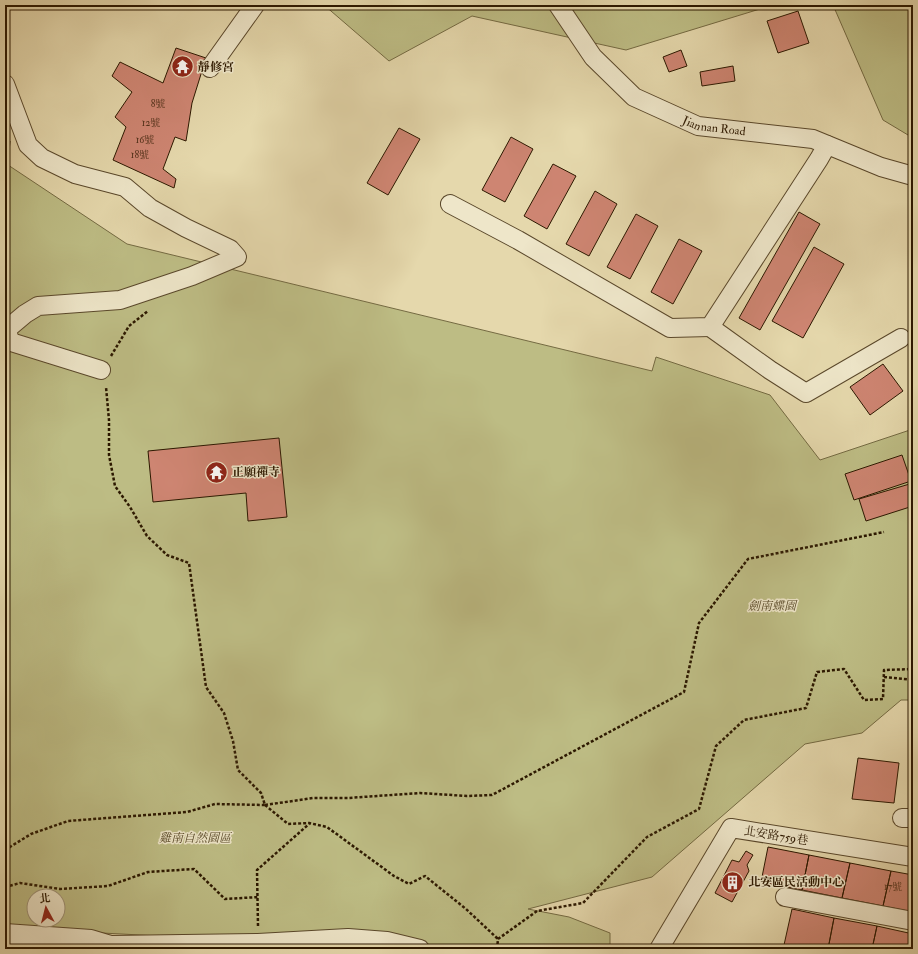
<svg xmlns="http://www.w3.org/2000/svg" width="918" height="954" font-family="'IM FELL Double Pica','Noto Serif TC',serif">
<style>
.green{fill:#bdbc84;stroke:#746a42;fill-rule:evenodd}
.building{fill:#ce8572;stroke:#2c1800}
.lines{fill:none;stroke-linecap:round;stroke-linejoin:round}
.minor-casing{stroke:#5a482b;stroke-width:20}
.path{stroke:#2c1800;stroke-width:2.5;stroke-dasharray:3 2;stroke-linecap:butt}
.minor{stroke:#eee6c9;stroke-width:18}
.labels{text-anchor:middle;dominant-baseline:central;stroke-width:3;stroke-linejoin:round;paint-order:stroke}
.number-label{font-size:10px;fill:#54331c}
.poi-label{font-size:12px;font-weight:bold;fill:#2c1800;stroke:#eee6c9;text-anchor:start}
.street-label{font-size:12px;fill:#2c1800;stroke:#eee6c9}
.park-label{font-size:12px;font-style:italic;fill:#584928;stroke:#eee6c9}
</style>
<rect width="100%" height="100%" fill="#e5d8ac"/>
<filter id="stains"><feTurbulence type="fractalNoise" baseFrequency=".005" numOctaves="4"/><feColorMatrix values="0 0 0 0 .2 0 0 0 0 .09 0 0 0 0 .02 0 0 0 .5 -.17"/></filter>
<radialGradient id="worn" r=".72"><stop offset=".6" stop-color="#630" stop-opacity="0"/><stop offset="1" stop-color="#630" stop-opacity=".3"/></radialGradient>
<path class="green" d="M324 5H773L626 50 472 16 389 61Z
M833 5H913V138L883 120Z
M5 163 127 244 652 371 656 357 770 395 820 460 913 429V700H901L862 733 805 744 652 877 528 909 569 917 610 933V949H434L410 945 199 938 5 928ZM34 896H58V920H34Z"/>
<path class="building" d="M798 11 809 43 778 53 767 21Z
M176 48 206 58 192 103 186 141 175 137 163 169 176 179 174 188 113 160 126 127 115 117 132 92 112 76 120 62 163 83Z
M681 50 687 66 669 72 663 57Z
M733 66 735 81 702 86 700 72Z
M399 128 420 139 388 195 367 183Z
M511 137 533 149 505 202 482 190Z
M5 141H10L7 173 5 172Z
M553 164 576 176 547 229 524 216Z
M595 191 617 204 589 256 566 244Z
M799 212 820 224 760 330 739 318Z
M636 214 658 226 630 279 607 267Z
M679 239 702 251 673 304 651 292Z
M814 247 844 264 803 338 772 321Z
M883 364 903 391 870 415 850 387Z
M279 438 287 517 248 521 246 493 153 502 148 451Z
M902 455 911 481 854 500 845 474Z
M913 483V506L866 521 859 499Z
M858 758 899 763 894 803 852 799Z
M768 847 809 855 802 890 761 882Z
M746 851 753 855 747 865 749 871 732 902 715 893 732 860 739 862Z
M809 855 850 863 842 898 802 890Z
M850 863 891 871 883 906 842 898Z
M891 871 913 875V912L883 906Z
M792 909 834 918 828 949H801L784 945Z
M834 918 877 926 872 949H828Z
M877 926 913 934V949H872Z"/>
<g class="lines">
<defs>
<g id="minor">
<path id="s1" d="M558 5 593 57 634 97 698 126 813 139 881 167 913 176"/>
<path d="M210 68 255 5"/>
<path d="M5 84 28 145 42 158 75 174 125 187 150 208 186 228 230 249 237 257 192 276 120 300 38 306 25 314 6 330 11 342 101 370"/>
<path d="M450 204 518 240 670 328 710 327 819 159 827 145"/>
<path d="M710 327 770 370 806 393 901 338"/>
<path d="M902 818H913"/>
<path d="M785 897 913 921"/>
<path d="M5 933 91 939 111 945 258 943 348 938 387 941 420 949"/>
<path d="M5 946 63 949"/>
<path d="M659 949 731 828 913 857"/>
</g>
</defs>
<use href="#minor" class="minor-casing"/>
<path class="path" d="M111 356 129 326 148 311
M884 677 913 680
M265 805 313 798H348L420 793 467 796 492 795 684 692 699 623 748 559 884 532
M265 805 288 824 309 823 327 827 394 876 409 884 425 876 466 909 498 939
M5 850 31 834 68 821 187 812 215 804 265 805 261 793 238 770 233 741 224 713 206 687 189 563 167 555 147 536 130 507 115 486 109 455V420L106 387
M5 887 20 883 60 889 108 886 148 872 194 869 225 899 259 897
M258 926 257 870 309 824
M497 949 498 939 537 911 583 903 647 837 699 809 716 746 744 720 806 708 817 672 844 669 864 700 883 699 884 670 913 669"/>
<use href="#minor" class="minor"/>
</g>
<defs>
<symbol id="temple-disc" viewBox="-11 -11 22 22"><circle r="9.5" fill="#8f2418" stroke="#eee6c9"/><path d="M0-6L5-2H3V0L6.5 2.5H4V6H1.5V3h-3V6H-4V2.5H-6.5L-3 0V-2H-5Z" fill="#fff"/></symbol>
<symbol id="building-disc" viewBox="-11 -11 22 22"><circle r="9.5" fill="#8f2418" stroke="#eee6c9"/><path d="M-4-6H4V6H1V3H-1V6H-4ZM-2.5-4.3h1.7v1.8h-1.7ZM.8-4.3h1.7v1.8H.8ZM-2.5-1h1.7V.8h-1.7ZM.8-1h1.7V.8H.8Z" fill="#fff"/></symbol>
</defs>
<g fill-rule="evenodd">
<use href="#temple-disc" x="170" y="54" width="25" height="25"/>
<use href="#temple-disc" x="204" y="460" width="25" height="25"/>
<use href="#building-disc" x="720" y="870" width="25" height="25"/>
</g>
<g class="labels">
<g class="number-label">
<text x="158" y="104">8號</text>
<text x="151" y="123">12號</text>
<text x="145" y="140">16號</text>
<text x="140" y="155">18號</text>
<text x="893" y="887">17號</text>
</g>
<g class="poi-label">
<text x="198" y="67">靜修宮</text>
<text x="232" y="472">正願禪寺</text>
<text x="748" y="882">北安區民活動中心</text>
</g>
<g class="street-label">
<text stroke="none"><textPath href="#s1" startOffset="206">Jiannan Road</textPath></text>
<text transform="translate(776 836) rotate(9)">北安路759巷</text>
</g>
<g class="park-label">
<text x="772" y="606">劍南蝶園</text>
<text x="195" y="838">雞南自然園區</text>
</g>
</g>
<rect width="918" height="954" fill="none" stroke="#e5d8ac" stroke-width="20"/>
<rect x="6" y="6" width="906" height="942" fill="none" stroke="#2c1800" stroke-width="2"/>
<rect x="10" y="10" width="898" height="934" fill="none" stroke="#2c1800"/>
<g transform="translate(46 908) rotate(353)"><circle r="19" fill="#eee6c9" stroke="#a09479"/>
<path d="M0-3L7 15L0 10L-7 15Z" fill="#8f2418"/>
<text y="-6" font-size="11" font-weight="bold" text-anchor="middle" fill="#2c1800">北</text>
</g>
<rect width="100%" height="100%" filter="url(#stains)"/>
<rect width="100%" height="100%" fill="url(#worn)"/>
</svg>
